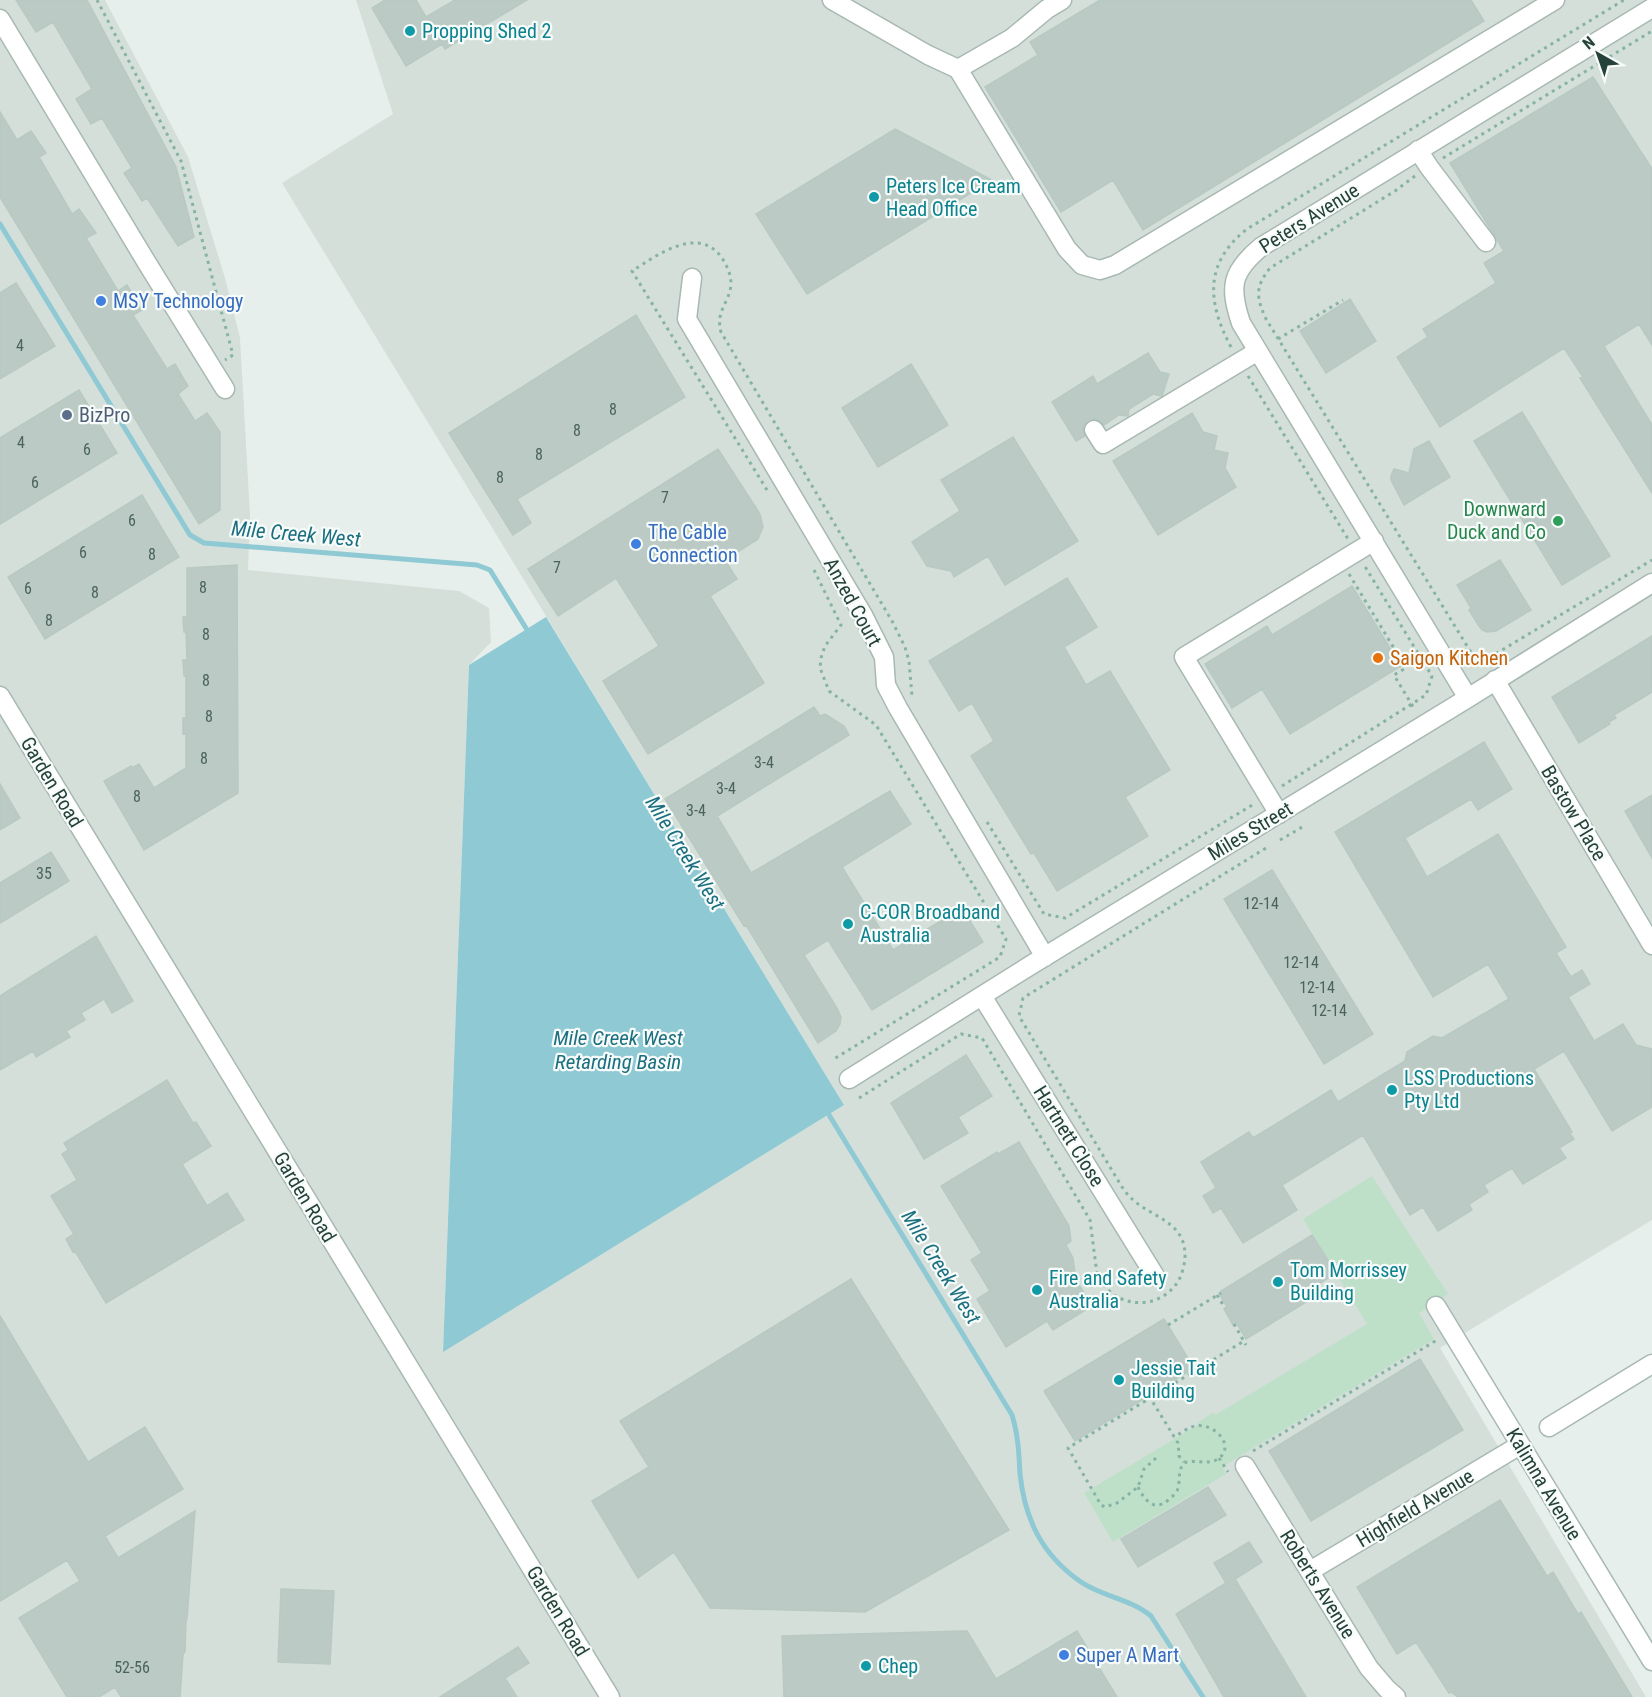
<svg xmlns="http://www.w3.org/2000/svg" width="1652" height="1697" font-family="'Roboto Condensed',sans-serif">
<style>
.built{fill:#d4dfda}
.green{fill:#bfe0c8}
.water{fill:#8ec9d4}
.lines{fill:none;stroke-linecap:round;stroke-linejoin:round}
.stream{stroke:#8ec9d4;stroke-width:5}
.building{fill:#bbcac4;stroke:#b8c9c2;stroke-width:1.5}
.minor-casing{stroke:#a8b8b2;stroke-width:21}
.path{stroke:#86b3a5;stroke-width:3;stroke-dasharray:3 4.5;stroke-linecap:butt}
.minor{stroke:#fff;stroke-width:18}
.culture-dot{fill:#0f9aa8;stroke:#f7fbf9;stroke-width:2}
.shop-dot{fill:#3f7fe0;stroke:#f7fbf9;stroke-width:2}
.service-dot{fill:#5c6f8a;stroke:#f7fbf9;stroke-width:2}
.leisure-dot{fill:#2e9e5b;stroke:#f7fbf9;stroke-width:2}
.food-dot{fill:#e8710a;stroke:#f7fbf9;stroke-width:2}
.labels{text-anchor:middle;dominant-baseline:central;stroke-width:4.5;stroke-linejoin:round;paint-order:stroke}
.number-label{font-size:16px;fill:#4a645c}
.culture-label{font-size:20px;fill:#0d838f;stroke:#f7fbf9;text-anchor:start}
.street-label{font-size:20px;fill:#24423a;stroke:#f7fbf9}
.shop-label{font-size:20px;fill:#366cbe;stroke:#f7fbf9;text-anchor:start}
.service-label{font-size:20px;fill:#4e5e75;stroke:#f7fbf9;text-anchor:start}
.leisure-label{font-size:20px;fill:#27864d;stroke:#f7fbf9;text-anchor:end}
.food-label{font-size:20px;fill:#c56008;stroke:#f7fbf9;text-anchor:start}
.water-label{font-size:21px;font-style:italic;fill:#1c6f80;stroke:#f7fbf9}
</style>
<rect width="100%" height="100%" fill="#e6efeb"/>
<path class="built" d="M0 0H105L188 157 225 278 240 338 250 515 248 570 459 591 489 608 491 642 469 665 443 1351 844 1105 282 183 393 114 356 0H1652V1220L1440 1348 1646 1697H0Z"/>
<path class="green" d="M1372 1176 1448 1294 1419 1313 1434 1339 1222 1467 1226 1474 1113 1542 1084 1493 1199 1424 1197 1423 1214 1412 1215 1415 1367 1324 1303 1219Z"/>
<path class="water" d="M546 617 844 1105 443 1352 469 665Z"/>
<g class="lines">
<path class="stream" d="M0 224 190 535 204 543 477 565 490 570 529 633
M826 1110 1012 1415C1018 1434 1019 1453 1020 1474 1025 1520 1042 1555 1081 1582 1103 1597 1131 1599 1151 1616L1203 1697"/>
</g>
<path class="building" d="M16 0H87L176 167 194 237 178 246 147 198 142 201 124 173 132 168 102 118 91 124 76 99 92 89 53 22 36 32Z
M385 0H416L426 17 455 0H527L445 49 442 44 406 66 372 8Z
M1100 0H1471L1484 21 1143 230 1113 180 1061 212 985 87 1038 55 1030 42Z
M1593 77 1652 169V345L1639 324 1604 346 1652 425V493L1580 378 1583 377 1564 348 1440 427 1397 357 1428 337 1423 329 1496 283 1484 263 1504 251 1450 163Z
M0 112 17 140 31 131 46 153 39 157 72 214 79 209 96 233 86 238 118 291 127 285 142 310 133 315 167 369 175 364 188 386 178 394 195 421 207 413 220 432V510L199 524 0 197Z
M895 129 992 180 807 294 756 214Z
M16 283 55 346 0 379V293Z
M1350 299 1376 341 1326 373 1300 331Z
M636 315 685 397 517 499 531 523 513 535 449 433Z
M1148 353 1160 372 1169 374 1162 396 1153 394 1129 409 1128 416 1119 415 1104 425 1099 420 1093 419 1088 420 1084 425 1083 431 1085 436 1076 441 1052 402 1093 376 1097 384Z
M911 364 948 425 878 467 842 408Z
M79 390 117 453 0 524V438Z
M1522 412 1610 556 1562 585 1474 441Z
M1192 413 1203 432 1217 436 1214 450 1228 453 1225 468 1236 487 1158 535 1113 461Z
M1013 437 1078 541 1005 585 988 556 954 577 951 571 927 566 912 542 960 511 941 480Z
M1429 441 1450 477 1404 505 1391 480V476L1394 469 1409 473 1414 449Z
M718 449 760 514 763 527 758 539 725 560 737 579 710 596 764 683 648 754 603 681 659 646 616 578 558 616 528 569Z
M142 495 179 557 45 639 8 577Z
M1500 560 1531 610 1496 631 1487 632 1482 630 1479 626 1469 610 1471 608 1457 585Z
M237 565 238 793 144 850 104 781 131 766 132 768 139 764 154 788 186 768V734H183V718H186V676H184L183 660H187L186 632H184L183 617H187V568Z
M1067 578 1097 627 1064 647 1086 685 1110 671 1170 770 1125 797 1148 836 1057 891 1034 853 1031 854 971 756 994 741 972 703 959 711 929 661Z
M1352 586 1401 666 1290 734 1262 689 1232 708 1205 664 1267 626 1272 635Z
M1652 636V692L1614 715 1616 718 1609 722 1610 724 1579 743 1552 697Z
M814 707 820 716 825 714 844 726 849 735 717 816 751 873 890 791 911 824 842 867 893 950 962 908 983 942 872 1010 828 940 804 955 837 1008 841 1017 840 1024 836 1031 818 1043 746 925 744 926 665 799Z
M1484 742 1512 789 1478 810 1471 799 1405 838 1427 877 1498 834 1566 947 1556 953 1571 977 1582 970 1590 984 1568 997 1594 1041 1623 1024 1636 1045 1652 1049V1107L1612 1131 1564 1051 1534 1069 1572 1132 1570 1134 1574 1139 1559 1148 1566 1158 1523 1184 1512 1168 1484 1185 1488 1192 1469 1204 1472 1210 1438 1231 1423 1207 1410 1215 1363 1135 1282 1185 1297 1210 1243 1243 1221 1208 1213 1213 1203 1196 1216 1188 1201 1162 1249 1132 1253 1138 1331 1090 1338 1102 1405 1061 1407 1052 1417 1046 1433 1036 1442 1038 1509 999 1488 964 1433 997 1335 832Z
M0 784 20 818 0 830Z
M1652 795V858L1625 811Z
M51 852 69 881 0 923V883Z
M1272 870 1373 1034 1324 1064 1224 899Z
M96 936 133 1001 112 1013 104 999 81 1013 85 1020 66 1031 70 1037 36 1057 33 1051 0 1070V996Z
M966 1055 992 1096 958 1117 968 1133 924 1159 891 1103Z
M167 1080 193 1123 196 1122 211 1146 182 1164 207 1206 227 1193 244 1220 106 1303 75 1251 73 1252 66 1239 74 1234 51 1196 77 1180 62 1154 68 1150 64 1143Z
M1019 1142 1069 1226 1071 1241 1066 1245 1073 1258 1076 1280 1092 1306 1053 1330 1047 1321 1006 1347 977 1299 990 1291 971 1260 982 1253 941 1186 997 1152 998 1154Z
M1312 1235 1336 1273 1306 1292 1311 1299 1246 1339 1236 1322 1233 1325 1224 1309 1227 1307 1220 1295 1222 1294 1221 1291Z
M851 1279 1009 1530 865 1612 710 1608 674 1552 638 1578 592 1501 649 1467 620 1421Z
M0 1316 88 1462 145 1427 183 1489 105 1536 118 1558 195 1511 187 1619 186 1620 185 1652 183 1654 180 1697H121L115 1687 99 1697H67L19 1618 80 1581 67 1560 0 1601Z
M1164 1319 1194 1368 1075 1441 1044 1391Z
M1420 1359 1463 1430 1311 1521 1269 1451Z
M1208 1487 1226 1515 1138 1567 1121 1539Z
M1500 1500 1547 1576 1553 1572 1578 1614 1581 1612 1632 1697H1458L1451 1692 1449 1693 1416 1642 1397 1654 1357 1587Z
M1249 1542 1262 1562 1235 1579 1306 1697H1224L1176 1614 1226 1583 1214 1563Z
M281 1589 334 1591 330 1664 278 1662Z
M963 1631H967L996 1679 1077 1631 1117 1697H784L782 1636Z
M518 1647 529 1663 505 1678 517 1697H440Z"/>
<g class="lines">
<defs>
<path id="minor" d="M832 0 928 55 958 69 1067 249 1082 265 1100 270 1115 265 1555 0
M0 19 147 263 225 389
M958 69 1012 38 1047 9 1062 0
M1418 150 1429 167 1486 242
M692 278 687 319 863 615 884 657 886 685 898 708 1045 957
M1094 430 1103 444 1258 351
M1495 680 1652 945
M0 696 610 1697
M1468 698 1241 323C1229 287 1231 272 1261 247L1652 8
M1279 814 1184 657 1374 541
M982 996 1155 1276
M849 1079 1031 965 1468 698 1652 583
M1436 1306 1652 1661
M1549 1427 1652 1364
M1245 1466 1369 1668 1387 1689 1396 1697
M1310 1571 1520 1445"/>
</defs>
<use href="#minor" class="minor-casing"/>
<path class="path" d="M97 0 181 161 233 355 225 360
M1443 158 1652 31
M1415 176 1395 191 1270 268C1255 287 1256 297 1266 319L1472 654 1492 656 1652 560
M1278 339 1343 300
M1231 347C1207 302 1204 263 1247 229L1624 0
M1248 376 1348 539
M767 490 632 271C656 256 698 224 722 258 727 266 731 274 731 284 730 302 715 311 721 332L892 621 905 647 909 661 912 696
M814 570 841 625 825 646 821 658 820 668 829 691 876 725 1006 939 1000 957 834 1059
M1349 574 1406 668 1394 675 1415 710
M1282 786 1426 695 1432 676 1364 565
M987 822 1044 914 1065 918 1254 804
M1280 840 1304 826
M859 1098 961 1034 982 1038 1090 1220 1097 1274C1103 1284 1110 1295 1122 1299 1148 1310 1177 1295 1183 1269 1186 1258 1186 1248 1181 1237 1170 1218 1146 1213 1131 1198 1127 1195 1125 1190 1122 1187L1019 1016 1023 998 1266 848
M1217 1295 1225 1308
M1234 1324 1246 1345
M1168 1325 1221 1293
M1149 1396 1178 1443 1179 1456 1184 1462
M1253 1451 1437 1340
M1156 1458 1144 1469 1138 1487 1117 1503 1105 1507 1101 1505 1068 1448 1244 1341
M1219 1458 1228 1472
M1138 1487C1144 1499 1153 1512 1167 1501 1170 1499 1175 1494 1177 1491 1181 1481 1177 1471 1184 1463 1195 1459 1206 1465 1216 1460 1238 1448 1215 1422 1195 1426 1188 1427 1180 1434 1174 1437"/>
<use href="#minor" class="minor"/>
</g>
<g class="culture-dot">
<circle cx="410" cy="31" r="6"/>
<circle cx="874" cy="197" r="6"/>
<circle cx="848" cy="924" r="6"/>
<circle cx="1392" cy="1090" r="6"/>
<circle cx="1278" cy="1282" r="6"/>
<circle cx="1037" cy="1290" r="6"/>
<circle cx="1119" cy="1380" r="6"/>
<circle cx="866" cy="1666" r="6"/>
</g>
<g class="shop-dot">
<circle cx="101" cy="301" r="6"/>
<circle cx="636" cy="544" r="6"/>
<circle cx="1064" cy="1655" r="6"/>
</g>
<circle class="service-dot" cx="67" cy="415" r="6"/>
<circle class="leisure-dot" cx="1558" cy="521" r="6"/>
<circle class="food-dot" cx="1378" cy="658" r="6"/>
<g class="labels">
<g class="number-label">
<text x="20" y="345">4</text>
<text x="613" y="409">8</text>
<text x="577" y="430">8</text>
<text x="21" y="442">4</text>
<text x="87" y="449">6</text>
<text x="539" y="454">8</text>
<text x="500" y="477">8</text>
<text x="35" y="482">6</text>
<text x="665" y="497">7</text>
<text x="132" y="520">6</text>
<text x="83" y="552">6</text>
<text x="152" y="554">8</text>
<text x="557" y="567">7</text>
<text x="203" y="587">8</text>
<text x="28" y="588">6</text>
<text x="95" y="592">8</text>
<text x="49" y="620">8</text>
<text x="206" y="634">8</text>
<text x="206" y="680">8</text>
<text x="209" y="716">8</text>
<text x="204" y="758">8</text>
<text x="764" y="762">3-4</text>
<text x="726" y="788">3-4</text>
<text x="137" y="796">8</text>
<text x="696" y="810">3-4</text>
<text x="44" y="873">35</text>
<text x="1261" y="903">12-14</text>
<text x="1301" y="962">12-14</text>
<text x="1317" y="987">12-14</text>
<text x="1329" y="1010">12-14</text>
<text x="132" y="1667">52-56</text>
</g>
<g class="culture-label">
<text x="422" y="31">Propping Shed 2</text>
<text x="886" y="186">Peters Ice Cream<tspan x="886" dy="23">Head Office</tspan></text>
<text x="860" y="912">C-COR Broadband<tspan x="860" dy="23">Australia</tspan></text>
<text x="1404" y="1078">LSS Productions<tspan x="1404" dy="23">Pty Ltd</tspan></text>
<text x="1290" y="1270">Tom Morrissey<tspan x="1290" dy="23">Building</tspan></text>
<text x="1049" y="1278">Fire and Safety<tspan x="1049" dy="23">Australia</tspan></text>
<text x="1131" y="1368">Jessie Tait<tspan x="1131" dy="23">Building</tspan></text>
<text x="878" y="1666">Chep</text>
</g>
<g class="street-label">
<text transform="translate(1309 218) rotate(-32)">Peters Avenue</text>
<text transform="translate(853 602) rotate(61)">Anzed Court</text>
<text transform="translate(52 782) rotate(59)">Garden Road</text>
<text transform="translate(1574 813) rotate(59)">Bastow Place</text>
<text transform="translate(1250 831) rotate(-31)">Miles Street</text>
<text transform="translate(1069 1136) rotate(58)">Hartnett Close</text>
<text transform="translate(305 1197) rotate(59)">Garden Road</text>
<text transform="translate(1544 1484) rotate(59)">Kalimna Avenue</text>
<text transform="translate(1415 1508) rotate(-31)">Highfield Avenue</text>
<text transform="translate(1318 1584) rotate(58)">Roberts Avenue</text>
<text transform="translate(558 1611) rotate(59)">Garden Road</text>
</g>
<g class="shop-label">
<text x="113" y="301">MSY Technology</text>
<text x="648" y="532">The Cable<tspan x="648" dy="23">Connection</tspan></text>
<text x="1076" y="1655">Super A Mart</text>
</g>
<g class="service-label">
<text x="79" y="415">BizPro</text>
</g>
<g class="leisure-label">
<text x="1546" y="509">Downward<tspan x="1546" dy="23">Duck and Co</tspan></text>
</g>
<g class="food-label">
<text x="1390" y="658">Saigon Kitchen</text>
</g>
<g class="water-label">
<text transform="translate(296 534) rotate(5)">Mile Creek West</text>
<text transform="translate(685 853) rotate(58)">Mile Creek West</text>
<text x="618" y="1038">Mile Creek West<tspan x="618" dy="24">Retarding Basin</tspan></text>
<text transform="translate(941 1267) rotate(58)">Mile Creek West</text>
</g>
</g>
<g transform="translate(1598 54) rotate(320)" stroke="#f7fbf9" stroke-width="4.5" paint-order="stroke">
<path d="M0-4.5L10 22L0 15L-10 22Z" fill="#24423a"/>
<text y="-9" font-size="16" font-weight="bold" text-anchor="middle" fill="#24423a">N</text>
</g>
</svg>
